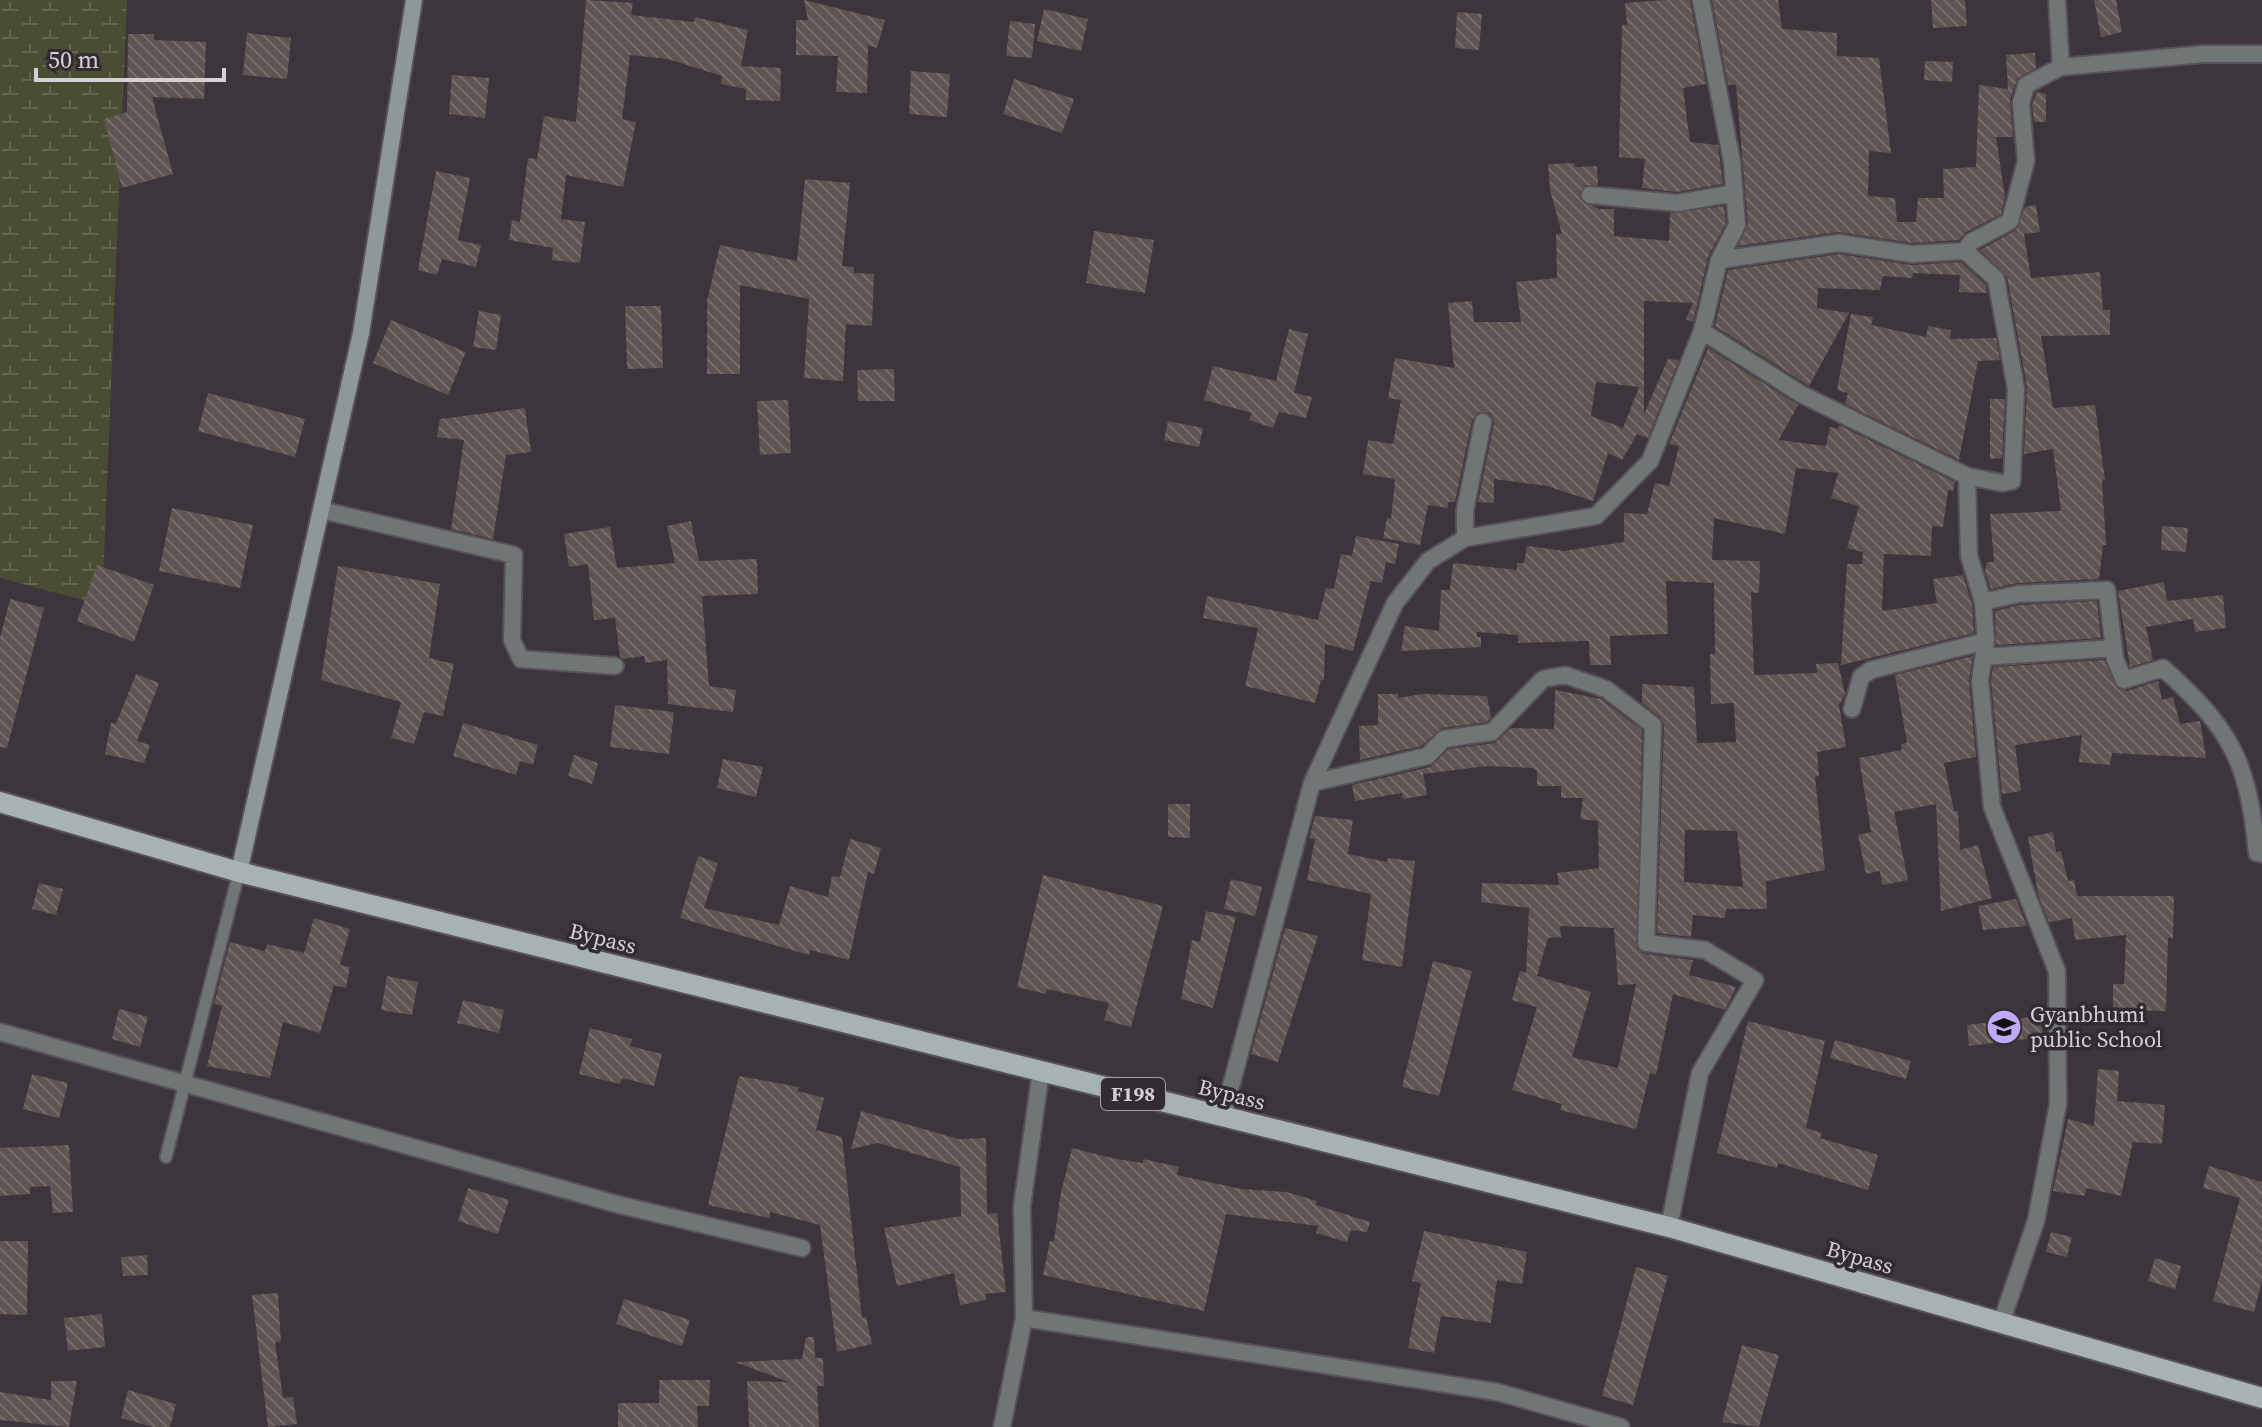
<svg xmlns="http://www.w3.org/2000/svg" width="2262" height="1427" font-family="'Source Serif 4',serif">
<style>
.wetland{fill:url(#wetland-marsh)}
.building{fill:url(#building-back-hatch);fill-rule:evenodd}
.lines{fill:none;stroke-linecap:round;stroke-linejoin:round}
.service-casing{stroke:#585157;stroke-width:15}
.minor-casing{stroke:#585157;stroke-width:20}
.tertiary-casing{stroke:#585157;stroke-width:20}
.secondary-casing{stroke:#585157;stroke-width:20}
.primary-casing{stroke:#585157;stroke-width:24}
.service{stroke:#707676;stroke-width:11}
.minor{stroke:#707676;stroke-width:16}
.tertiary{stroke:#707676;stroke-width:16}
.secondary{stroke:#8f9899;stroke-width:16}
.primary{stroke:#a7b3b3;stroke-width:20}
.labels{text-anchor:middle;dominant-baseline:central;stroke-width:7;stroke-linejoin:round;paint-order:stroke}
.shield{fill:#322b32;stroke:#a49ea3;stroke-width:2}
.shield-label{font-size:20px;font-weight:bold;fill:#d5d0d4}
.street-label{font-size:22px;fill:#d5d0d4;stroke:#322b32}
.poi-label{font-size:22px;fill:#d5d0d4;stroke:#322b32;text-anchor:start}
</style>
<defs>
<pattern id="wetland-marsh" width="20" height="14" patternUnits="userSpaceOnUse" patternTransform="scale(2)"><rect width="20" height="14" fill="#484d34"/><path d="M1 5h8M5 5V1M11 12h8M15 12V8" fill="none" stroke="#626650"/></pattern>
<pattern id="building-back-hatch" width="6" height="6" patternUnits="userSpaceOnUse" patternTransform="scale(2)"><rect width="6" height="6" fill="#605453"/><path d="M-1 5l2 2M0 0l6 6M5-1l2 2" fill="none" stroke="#766c6b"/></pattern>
</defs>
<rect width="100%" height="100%" fill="#3d353c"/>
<path class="wetland" d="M0 0H127L102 605 0 578Z"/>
<path class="building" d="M586 0 633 3 631 15 694 22 695 17 748 30 741 66 781 68 780 101 746 100V89L721 84 722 76 668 59 630 55 622 119 636 122 623 187 566 175 561 219 585 222 580 263 552 260 553 248 509 240 512 220 520 222 528 158 537 159 544 116 576 122Z
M804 0 885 20 877 48 868 45 867 93 836 92 838 56 796 55V20H808Z
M1665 0H1690L1706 84 1683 88 1690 142 1718 145 1723 184 1677 192 1642 188 1645 159 1619 157 1622 25H1627L1625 3Z
M1712 0H1778L1782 29 1837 33V56L1879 58 1891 153 1869 151 1868 196 1895 198 1897 222H1916L1918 198H1944L1943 169 1976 167 1979 85 2008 89 2006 55 2035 53 2036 68 2017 79 2010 100 2013 137H1996L2005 197 2001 214 1966 232 1959 240 1913 243 1838 232 1738 246 1748 224 1736 85H1728Z
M1931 0H1965L1967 26 1933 28Z
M2094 0H2116L2122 32 2101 37Z
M1044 9 1088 19 1081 51 1037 41Z
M1457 12 1482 14 1479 50 1455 48Z
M1010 21 1035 24 1032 58 1006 56Z
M247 33 291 38 287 79 243 75Z
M128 34H154V40L206 42 204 99 152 97 173 174 122 188 104 119 127 112Z
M1925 61 1953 62 1952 82 1924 80Z
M911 71 950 74 947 117 909 114Z
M452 75 489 78 485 118 449 114Z
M1014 79 1074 99 1062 133 1003 114Z
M2037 92 2046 94V122H2034L2032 104Z
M1574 163 1575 167 1597 166 1598 185H1585L1580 199 1599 209H1614V236L1669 241 1670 213 1724 206 1726 223 1708 257 1693 322 1686 319 1693 303 1644 301V414L1668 359 1679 360 1648 438 1637 434 1622 460 1608 453 1593 501 1547 486 1494 479V503L1478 502 1494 423 1490 413 1479 412 1472 420 1455 502H1448V508L1428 505 1420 545 1383 538 1387 518 1391 519 1395 479 1363 474 1368 440 1393 444 1401 400 1388 398 1395 358 1454 368 1448 303 1472 301 1474 322H1521L1516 282 1557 278 1556 234H1562L1550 190 1548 164ZM1596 382 1639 387 1623 428 1591 416Z
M436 171 470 178 458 240 481 245 476 267 442 259 437 275 418 270Z
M805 179 850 183 842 266 854 267V273L874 274 872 326 846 324 843 381 804 378 809 299 740 285V374H707V301L720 245 797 261Z
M2036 205 2040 232 2024 234 2031 278 2100 272 2103 310H2110V335L2041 336 2053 408 2095 405 2105 480H2102L2106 545H2103L2099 579 2017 583 1991 589 1985 572 1987 562H1994L1990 514 2061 511 2053 449 2024 454 2027 387 2007 277 1980 250 2016 230 2025 207Z
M1094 231 1154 240 1145 293 1086 283Z
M1839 254 1911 265 1961 262 1986 285 1987 293 1959 292 1960 275 1913 273 1912 278 1883 276 1880 290 1818 288 1817 308 1849 313 1809 386 1715 326 1728 270Z
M625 306H661L663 368 627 369Z
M479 311 501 315 496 350 473 347Z
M1851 314 1873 317 1871 325 1926 337 1928 326 1951 330 1950 339 1996 338 2000 360 1978 361 1959 460 1845 404 1848 393 1837 390Z
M391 320 466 352 448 395 373 363Z
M1289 329 1308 334 1294 393 1312 397 1306 418 1279 412 1273 428 1249 420 1252 413 1204 400 1213 366 1276 381Z
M1708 348 1798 405 1779 440 1826 446 1830 427 1838 429 1839 425 1955 482 1953 491 1948 490 1943 527 1932 526 1931 556 1884 554 1882 611 1937 603 1933 579 1963 575 1972 604 1974 633 1841 665 1847 564H1862L1863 552 1847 548 1859 506 1831 498 1838 473 1796 468 1785 534 1714 518 1712 560 1760 561 1759 593 1751 592 1754 675 1817 673 1816 664 1838 663 1845 694 1839 705 1846 747 1817 752 1819 776 1815 777 1825 870 1766 881 1767 909H1726L1725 918 1693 915 1691 937 1657 933 1664 725 1660 717 1642 703V684L1694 687 1697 743 1736 742 1734 703 1711 704 1710 654H1715L1714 583 1666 581 1668 634 1610 636 1611 665H1590L1589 641 1518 643V635L1477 632V637H1481V647L1401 651 1405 626 1439 631 1441 590H1450L1453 563 1517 570V563H1524L1527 546 1564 551 1624 542V513L1647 514 1655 483 1669 486 1679 446 1669 444ZM1685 830 1737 831 1743 887 1684 882Z
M894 369 895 401H858L857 370Z
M208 393 305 419 295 457 198 431Z
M1990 399H2005L2002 458 1990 459Z
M788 400 791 453 760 455 757 401Z
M525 408 531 452 506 455 493 539 451 529 464 440 437 437 440 419Z
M1168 421 1203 428 1199 447 1164 440Z
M172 508 253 525 240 588 159 571Z
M691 521 699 561 757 559 758 594 702 596 709 686 736 690 733 712 668 704 667 660 645 663 644 656 624 659 620 656 615 618 594 620 588 564 569 567 564 534 610 527 617 568 675 563 667 526Z
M2162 526 2188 528 2186 552 2161 550Z
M1356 536 1399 544 1395 564 1386 562 1382 583 1371 581 1353 651 1325 644 1324 680H1321L1315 703 1245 686 1258 628 1203 618 1207 596 1318 620 1326 588 1334 589 1341 554 1352 556Z
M97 565 154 585 134 642 77 621Z
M338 566 440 584 429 658 454 664 443 716 424 712 414 744 391 738 401 702 321 680Z
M2164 582 2167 601 2223 595 2226 628 2195 632 2193 619 2146 627 2153 660 2130 667 2118 591Z
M10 599 44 608 7 748 0 747V638Z
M2097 601 2101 638 1996 645 1995 611 2019 605Z
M1973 656 1969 681 1976 757 1944 763 1954 811H1958L1960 850 1978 845 1992 898 1941 911 1936 804 1894 812 1908 880 1882 885 1880 871 1866 874 1858 835 1871 832 1859 758 1902 750 1901 744 1907 743 1895 675Z
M2104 660 2118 689 2127 691 2158 681 2162 700 2173 697 2180 724 2200 721 2206 758 2112 753 2110 765 2079 762 2082 735 2015 745 2021 791 2002 794 1991 680 1993 667Z
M136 674 159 683 137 741 150 745 144 763 105 754 111 723 116 724Z
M1555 690 1601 699 1642 730 1637 949 1645 954 1693 960 1689 975 1736 987 1725 1010 1673 994 1656 1075 1650 1073 1636 1129 1560 1110 1562 1104 1512 1090 1537 1007 1512 1000 1520 971 1526 973 1529 908 1481 902 1482 883 1559 885 1557 873 1599 868 1598 821 1580 819 1583 798H1561V786H1537V771L1533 768 1487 766 1423 774 1427 795 1403 799 1402 793 1355 801 1352 785 1430 767 1449 749 1495 743 1511 728 1554 729ZM1560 926 1614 928 1618 985 1636 984 1618 1068 1572 1057 1591 992 1537 976 1548 938 1561 937Z
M1378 694H1398V698L1422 694 1487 696 1491 717 1487 722 1442 728 1421 746 1360 760 1359 726 1378 725Z
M615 705 674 712 669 754 610 747Z
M463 723 538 745 533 765 520 761 516 775 453 756Z
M574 755 598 763 592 784 568 776Z
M723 759 763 767 756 797 717 788Z
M1168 804H1190V838L1168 837Z
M1315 816 1353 820 1348 854 1387 862 1388 858 1415 861 1402 967 1362 960 1371 894 1307 880 1315 839H1309Z
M2053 832 2056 852 2061 851 2068 881 2074 880 2077 896H2174L2173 938H2168L2166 1011 2113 1010V984H2124L2126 935 2075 940 2072 918 2049 922 2038 894 2028 837Z
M850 839 881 848 874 874 868 872 849 960 810 950 809 955 680 918 698 856 718 863 704 908 779 925 790 886 828 897 832 876 840 877Z
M1043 875 1163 906 1131 1027 1104 1020 1109 1003 1047 989 1046 994 1017 987Z
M1231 879 1262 887 1255 916 1224 909Z
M39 883 63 889 56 915 32 909Z
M2016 899 2027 926 1983 930 1978 906Z
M1206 911 1236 917 1213 1008 1181 999 1192 940 1200 942Z
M314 918 350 929 340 965 350 967 346 988 334 985 320 1033 283 1022 270 1078 207 1066 222 1006 214 1004 230 942 265 951 267 944 304 953Z
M1285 928 1318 936 1278 1062 1251 1054Z
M1433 961 1472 971 1439 1096 1402 1087Z
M387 976 418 982 412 1015 381 1010Z
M463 1000 504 1010 499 1033 457 1023Z
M119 1009 148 1017 140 1047 112 1039Z
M2041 1016 2043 1037 1969 1046 1967 1025Z
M1748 1021 1825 1041 1806 1128 1822 1133 1820 1138 1878 1155 1868 1190 1778 1163 1777 1168 1717 1153Z
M590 1028 632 1039 630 1046 662 1054 654 1086 622 1078 620 1084 579 1074Z
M1835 1040 1911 1061 1906 1079 1830 1058Z
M2098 1069 2119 1071 2117 1101 2165 1105 2162 1144 2133 1142 2121 1196 2086 1188 2085 1196 2053 1191 2068 1119 2094 1126Z
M32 1074 68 1083 59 1118 23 1109Z
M739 1076 799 1087 798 1091 824 1098 816 1130 842 1137 862 1318 866 1317 872 1344 837 1352 820 1225 770 1212 769 1218 708 1205Z
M861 1111 958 1139 986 1138 987 1214 997 1213 1006 1292 985 1294 986 1300 960 1305 954 1273 897 1286 884 1228 961 1216 960 1167 878 1143 851 1149Z
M69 1145 73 1212 53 1213 50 1186 30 1187V1194L0 1196V1148Z
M1072 1148 1116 1159 1143 1163V1159L1179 1167 1177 1175 1241 1189 1287 1192 1317 1201 1316 1205 1370 1222 1367 1232 1351 1230 1347 1242 1316 1233 1318 1226 1226 1214 1204 1311 1043 1275 1050 1241 1054 1242 1060 1197Z
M2209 1166 2262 1182V1280L2254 1312 2213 1301 2240 1198 2203 1188Z
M468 1188 509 1200 498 1234 458 1221Z
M1424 1231 1527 1252 1522 1284 1497 1280 1491 1323 1441 1316 1434 1353 1408 1348 1421 1283 1412 1281Z
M2051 1232 2072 1237 2067 1257 2046 1252Z
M0 1241H28L27 1315 0 1314Z
M147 1255 148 1275 123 1276 121 1257Z
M2155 1258 2181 1266 2175 1289 2148 1281Z
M1636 1267 1668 1276 1633 1405 1602 1396Z
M278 1293 281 1342H275L283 1398 293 1397 297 1424 268 1427 252 1295Z
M624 1299 690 1320 682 1346 616 1324Z
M102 1314 105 1347 68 1351 64 1318Z
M806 1337H814L815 1358H823L824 1386H817L819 1427H749L747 1381 789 1382 735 1362 802 1359Z
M1742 1345 1779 1355 1759 1427 1722 1422Z
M659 1380H710L709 1406H697L698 1427H618V1403H659Z
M51 1381H77L69 1427 0 1420V1392L51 1400Z
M128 1390 176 1404 170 1427H153L121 1418Z"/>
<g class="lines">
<defs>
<path id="service" d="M166 1157 239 872"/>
<path id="minor" d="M1701 0 1732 162 1737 225 1719 260 1702 331
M2061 67 2204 54H2262
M1590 195 1677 203 1735 193
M1719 260 1839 243 1912 254 1965 251
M1967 476 2002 483 2012 481 2016 389 1996 279 1965 251 1971 242 2010 221 2026 161 2021 103 2026 85 2061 67 2057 0
M321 510 514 555 512 640 521 659 615 666
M1465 538V510L1483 422
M1983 602 2018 594 2107 590 2115 659 2124 680 2163 668C2232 730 2248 761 2257 853L2262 854
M1984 657 2114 648
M1852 709 1861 677 1871 670 1986 641
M1312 783 1427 756 1444 739 1492 732 1543 679 1565 675 1606 689 1653 725 1646 943 1705 950 1755 980 1700 1073 1669 1227
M0 1032 620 1205 802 1248
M1223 1116 1312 783 1395 603 1428 561 1465 538 1596 516 1650 461 1702 331 1801 394 1967 476 1969 556 1983 602 1986 641 1980 680 1992 807 2057 971 2058 1104 2036 1221 2001 1323
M1024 1318 1497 1392 1621 1427"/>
<path id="tertiary" d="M1002 1427 1024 1318 1022 1206 1041 1071"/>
<path id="secondary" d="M239 872 361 333 414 0"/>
<path id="primary" d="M0 802 239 872 1669 1227 2262 1398"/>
</defs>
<use href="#service" class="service-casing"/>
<use href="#minor" class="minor-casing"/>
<use href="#tertiary" class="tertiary-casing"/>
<use href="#secondary" class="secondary-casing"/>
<use href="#primary" class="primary-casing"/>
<use href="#service" class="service"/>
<use href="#minor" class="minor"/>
<use href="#tertiary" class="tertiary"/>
<use href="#secondary" class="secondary"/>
<use href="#primary" class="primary"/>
</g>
<defs>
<symbol id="school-disc" viewBox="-11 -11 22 22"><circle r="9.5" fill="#bda9f5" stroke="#322b32"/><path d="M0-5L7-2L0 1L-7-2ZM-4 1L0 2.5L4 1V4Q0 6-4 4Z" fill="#111"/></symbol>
</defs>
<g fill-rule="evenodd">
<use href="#school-disc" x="1984" y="1007" width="40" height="40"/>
</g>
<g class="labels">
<rect class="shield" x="1101" y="1078" width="64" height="32" rx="6"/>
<g class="shield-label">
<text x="1133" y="1094">F198</text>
</g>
<g class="street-label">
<text transform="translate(603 938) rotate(14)">Bypass</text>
<text transform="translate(1232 1094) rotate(14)">Bypass</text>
<text transform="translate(1860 1257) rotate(16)">Bypass</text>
</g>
<g class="poi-label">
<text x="2030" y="1014">Gyanbhumi<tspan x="2030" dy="25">public School</tspan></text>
</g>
</g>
<path d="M36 68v12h188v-12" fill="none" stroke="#d5d0d4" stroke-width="4"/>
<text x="48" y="68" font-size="24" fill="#d5d0d4" stroke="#322b32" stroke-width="6" paint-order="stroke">50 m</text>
</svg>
